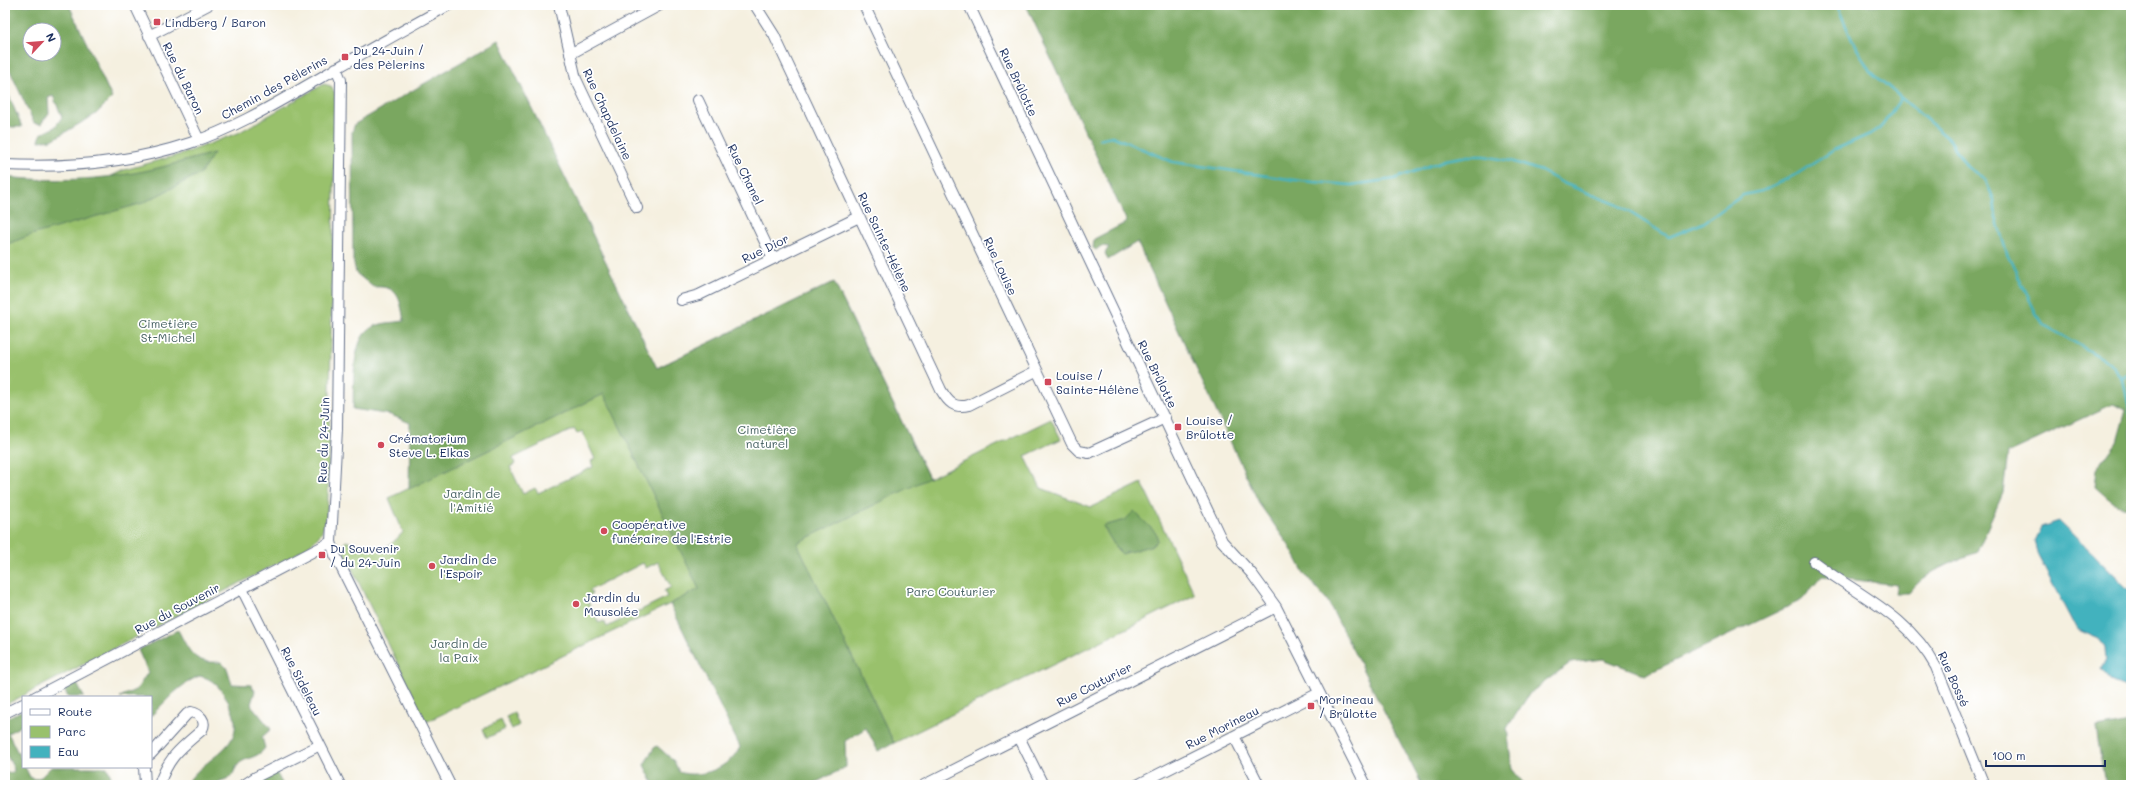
<svg xmlns="http://www.w3.org/2000/svg" width="2136" height="790" font-family="Mali,sans-serif">
<style>
.green{fill:#99c16c;stroke:#5a7865;fill-rule:evenodd}
.forest{fill:#7aa760;stroke:#4a6b5f;fill-rule:evenodd}
.water{fill:#43b2be;stroke:#2f708e}
.lines{fill:none;stroke-linecap:round;stroke-linejoin:round}
.stream{stroke:#43b2be;stroke-width:2.5}
.minor-casing{stroke:#67738c;stroke-width:12}
.minor{stroke:#fff;stroke-width:10}
.poi-dot{fill:#d1495b;stroke:#fff;stroke-width:1.5}
.labels{text-anchor:middle;dominant-baseline:central;stroke-width:3.5;stroke-linejoin:round;paint-order:stroke}
.poi-label{font-size:12px;fill:#1b2f5e;stroke:#fff;text-anchor:start}
.street-label{font-size:12px;fill:#1b2f5e;stroke:#fff}
.park-label{font-size:12px;fill:#476263;stroke:#fff}
</style>
<rect width="100%" height="100%" fill="#fff"/>
<filter id="ink" filterUnits="userSpaceOnUse"><feTurbulence type="fractalNoise" baseFrequency=".025" numOctaves="2"/><feDisplacementMap in="SourceGraphic" scale="8" xChannelSelector="R" yChannelSelector="G"/><feConvolveMatrix kernelMatrix="1 2 1 2 8 2 1 2 1" color-interpolation-filters="sRGB"/></filter>
<filter id="wash" filterUnits="userSpaceOnUse"><feTurbulence type="fractalNoise" baseFrequency=".012" numOctaves="4" result="noise"/><feDisplacementMap in="SourceGraphic" scale="16" xChannelSelector="R" yChannelSelector="G"/><feGaussianBlur stdDeviation="0.9" result="paint"/><feColorMatrix in="noise" values="0 0 0 0 0 0 0 0 0 0 0 0 0 0 0 0 0 1.4 0 .05"/><feComposite in="paint" operator="in"/></filter>
<g filter="url(#wash)">
<rect width="100%" height="100%" fill="#f5f0e0"/>
<path class="green" d="M324 84 331 86 335 93V136L328 498C326 531 323 538 294 555L5 705V226L124 170 185 153 238 133Z
M834 282 929 478 1051 419 1061 439 1025 456 1041 488 1091 507 1142 483 1195 595 894 743 796 543 426 722 341 546 346 541C373 549 383 556 403 532L389 498ZM574 429 577 434 582 431 595 459 591 461 593 467 538 493 535 488 523 494 510 467 515 464 513 458ZM658 562 671 587 664 591 667 597 607 627 604 621 599 623 586 598 592 594 590 590 643 563 646 568Z
M514 713 519 725 512 729 506 717Z
M501 720 505 729 487 738 483 729Z"/>
<path class="forest" d="M5 5H69L112 98 96 114 52 140 39 141 41 134 55 127 62 117 53 96 48 98 49 113 41 124 34 123 5 60ZM30 30H54V54H30Z
M1026 5H2131V505C2118 511 2105 495 2095 487L2097 469 2117 442 2126 410 2113 404 2008 453 2003 493 1977 552C1951 563 1926 571 1909 593H1895L1897 585 1822 576 1802 600 1645 675 1603 659 1570 663 1530 693 1507 728 1512 769 1525 785H1422L1327 600 1305 575 1290 547 1260 505 1137 242 1108 260 1105 253 1109 247 1101 246 1096 250 1093 248 1094 239 1127 222Z
M499 40 657 368 834 282 929 478 797 543 894 743 878 751 866 728 845 741 846 767 811 785H654L644 765 654 748 657 746 674 761 679 772C701 779 729 768 740 747L670 604 699 589 604 394 409 489 410 423 391 415 353 409C354 389 351 344 368 330 378 322 392 323 404 321 400 299 399 285 373 287L356 273 353 259 352 132 355 124Z
M5 86 22 127H11L5 121Z
M214 153 201 173 143 203 31 235 5 245V177C51 182 100 180 145 171 168 166 191 159 214 153Z
M1134 511 1157 534V541L1153 545 1122 554 1116 548 1103 526 1125 520Z
M178 630C190 652 193 664 221 662L227 668 232 684 251 685 255 691 251 704 252 706 271 729 262 737 265 748C258 759 244 757 238 765 231 774 236 777 220 781L218 785H186C205 753 256 748 226 698 220 687 212 678 199 676 179 685 166 701 151 716V697H120L137 689 148 672 138 650Z
M76 682 84 697H68L64 689Z
M23 710V725L8 733 23 763V767H25L30 777 34 779 41 777 51 767H107L114 784 5 785V773H13L14 769 5 752V719Z
M2131 722V785H2105L2096 728Z
M276 772 283 785H252L254 783Z"/>
<path class="water" d="M2059 521 2131 592V689L2112 682 2101 669 2106 659 2105 647 2099 639 2076 629 2038 556 2034 541 2041 527Z"/>
<g class="lines">
<path class="stream" d="M1837 5 1852 40 1870 71 1950 140 1967 167 1985 179 1994 200 1996 218 2007 254 2036 313 2044 325 2109 362 2123 379 2131 418
M1099 139 1112 136 1173 162 1302 181 1351 185 1394 179 1445 160 1468 156H1484L1511 161 1541 171 1563 183 1618 205 1669 237 1703 223 1743 195 1762 191 1797 174 1834 150 1870 134 1882 126 1901 98
M2123 379 2131 372"/>
</g>
</g>
<g filter="url(#ink)">
<g class="lines">
<defs>
<path id="minor" d="M135 5 199 140
M559 5 576 79 637 208
M755 5 774 35 941 390C948 402 954 409 969 405L1036 371
M864 5 1072 444 1079 451 1089 453 1165 418
M969 5 1222 541 1252 574 1276 607 1366 785
M149 36 208 5
M570 54 660 5
M336 68 341 80 337 429 331 542 335 555 450 785
M698 100 773 259
M5 165C68 168 130 163 190 143 236 128 278 102 320 78 362 53 406 29 449 5
M681 300 699 295 859 217
M1814 562C1859 596 1908 615 1936 667L1984 785
M242 589 340 785
M35 697 331 542
M5 713 23 704
M1234 736 1259 785
M1019 737 1043 785
M151 754 187 714 191 712C200 714 207 721 202 730 180 749 169 756 159 785
M144 767 145 785
M244 785 256 777 320 745
M924 785 1276 607
M1137 785 1319 693"/>
</defs>
<use href="#minor" class="minor-casing"/>
<use href="#minor" class="minor"/>
</g>
</g>
<g class="poi-dot">
<rect x="153" y="18" width="8" height="8" rx="2"/>
<rect x="341" y="53" width="8" height="8" rx="2"/>
<rect x="1044" y="378" width="8" height="8" rx="2"/>
<rect x="1174" y="423" width="8" height="8" rx="2"/>
<circle cx="381" cy="445" r="4"/>
<circle cx="604" cy="531" r="4"/>
<rect x="318" y="551" width="8" height="8" rx="2"/>
<circle cx="432" cy="566" r="4"/>
<circle cx="576" cy="604" r="4"/>
<rect x="1307" y="702" width="8" height="8" rx="2"/>
</g>
<g class="labels">
<g class="poi-label">
<text x="165" y="22">Lindberg / Baron</text>
<text x="353" y="50">Du 24-Juin /<tspan x="353" dy="14">des Pèlerins</tspan></text>
<text x="1056" y="375">Louise /<tspan x="1056" dy="14">Sainte-Hélène</tspan></text>
<text x="1186" y="420">Louise /<tspan x="1186" dy="14">Brûlotte</tspan></text>
<text x="389" y="438">Crématorium<tspan x="389" dy="14">Steve L. Elkas</tspan></text>
<text x="612" y="524">Coopérative<tspan x="612" dy="14">funéraire de l'Estrie</tspan></text>
<text x="330" y="548">Du Souvenir<tspan x="330" dy="14">/ du 24-Juin</tspan></text>
<text x="440" y="559">Jardin de<tspan x="440" dy="14">l'Espoir</tspan></text>
<text x="584" y="597">Jardin du<tspan x="584" dy="14">Mausolée</tspan></text>
<text x="1319" y="699">Morineau<tspan x="1319" dy="14">/ Brûlotte</tspan></text>
</g>
<g class="street-label">
<text transform="translate(184 78) rotate(64)">Rue du Baron</text>
<text transform="translate(1019 82) rotate(65)">Rue Brûlotte</text>
<text transform="translate(274 87) rotate(-29)">Chemin des Pèlerins</text>
<text transform="translate(608 114) rotate(65)">Rue Chapdelaine</text>
<text transform="translate(746 174) rotate(64)">Rue Chanel</text>
<text transform="translate(885 242) rotate(65)">Rue Sainte-Hélène</text>
<text transform="translate(765 248) rotate(-26)">Rue Dior</text>
<text transform="translate(1001 266) rotate(65)">Rue Louise</text>
<text transform="translate(1158 374) rotate(64)">Rue Brûlotte</text>
<text transform="translate(323 440) rotate(-88)">Rue du 24-Juin</text>
<text transform="translate(177 608) rotate(-28)">Rue du Souvenir</text>
<text transform="translate(1954 679) rotate(66)">Rue Bossé</text>
<text transform="translate(302 681) rotate(63)">Rue Sideleau</text>
<text transform="translate(1094 684) rotate(-27)">Rue Couturier</text>
<text transform="translate(1222 727) rotate(-27)">Rue Morineau</text>
</g>
<g class="park-label">
<text x="168" y="323">Cimetière<tspan x="168" dy="14">St-Michel</tspan></text>
<text x="767" y="429">Cimetière<tspan x="767" dy="14">naturel</tspan></text>
<text x="472" y="493">Jardin de<tspan x="472" dy="14">l'Amitié</tspan></text>
<text x="951" y="591">Parc Couturier</text>
<text x="459" y="643">Jardin de<tspan x="459" dy="14">la Paix</tspan></text>
</g>
</g>
<rect width="2136" height="790" fill="none" stroke="#fff" stroke-width="20"/>
<rect x="22" y="696" width="130" height="72" fill="#ffffff" stroke="#a4acbf"/>
<rect x="30" y="709" width="20" height="6" fill="#ffffff" stroke="#a4acbf"/>
<text x="58" y="716" font-size="12" fill="#1b2f5e">Route</text>
<rect x="30" y="726" width="20" height="12" fill="#99c16c" stroke="#a4acbf"/>
<text x="58" y="736" font-size="12" fill="#1b2f5e">Parc</text>
<rect x="30" y="746" width="20" height="12" fill="#43b2be" stroke="#a4acbf"/>
<text x="58" y="756" font-size="12" fill="#1b2f5e">Eau</text>
<g transform="translate(42 42) rotate(64)"><circle r="19" fill="#ffffff" stroke="#a4acbf"/>
<path d="M0-3L7 15L0 10L-7 15Z" fill="#d1495b"/>
<text y="-6" font-size="11" font-weight="bold" text-anchor="middle" fill="#1b2f5e">N</text>
</g>
<path d="M1986 760v6h119v-6" fill="none" stroke="#1b2f5e" stroke-width="2"/>
<text x="1992" y="760" font-size="12" fill="#1b2f5e" stroke="#ffffff" stroke-width="3" paint-order="stroke">100 m</text>
</svg>
